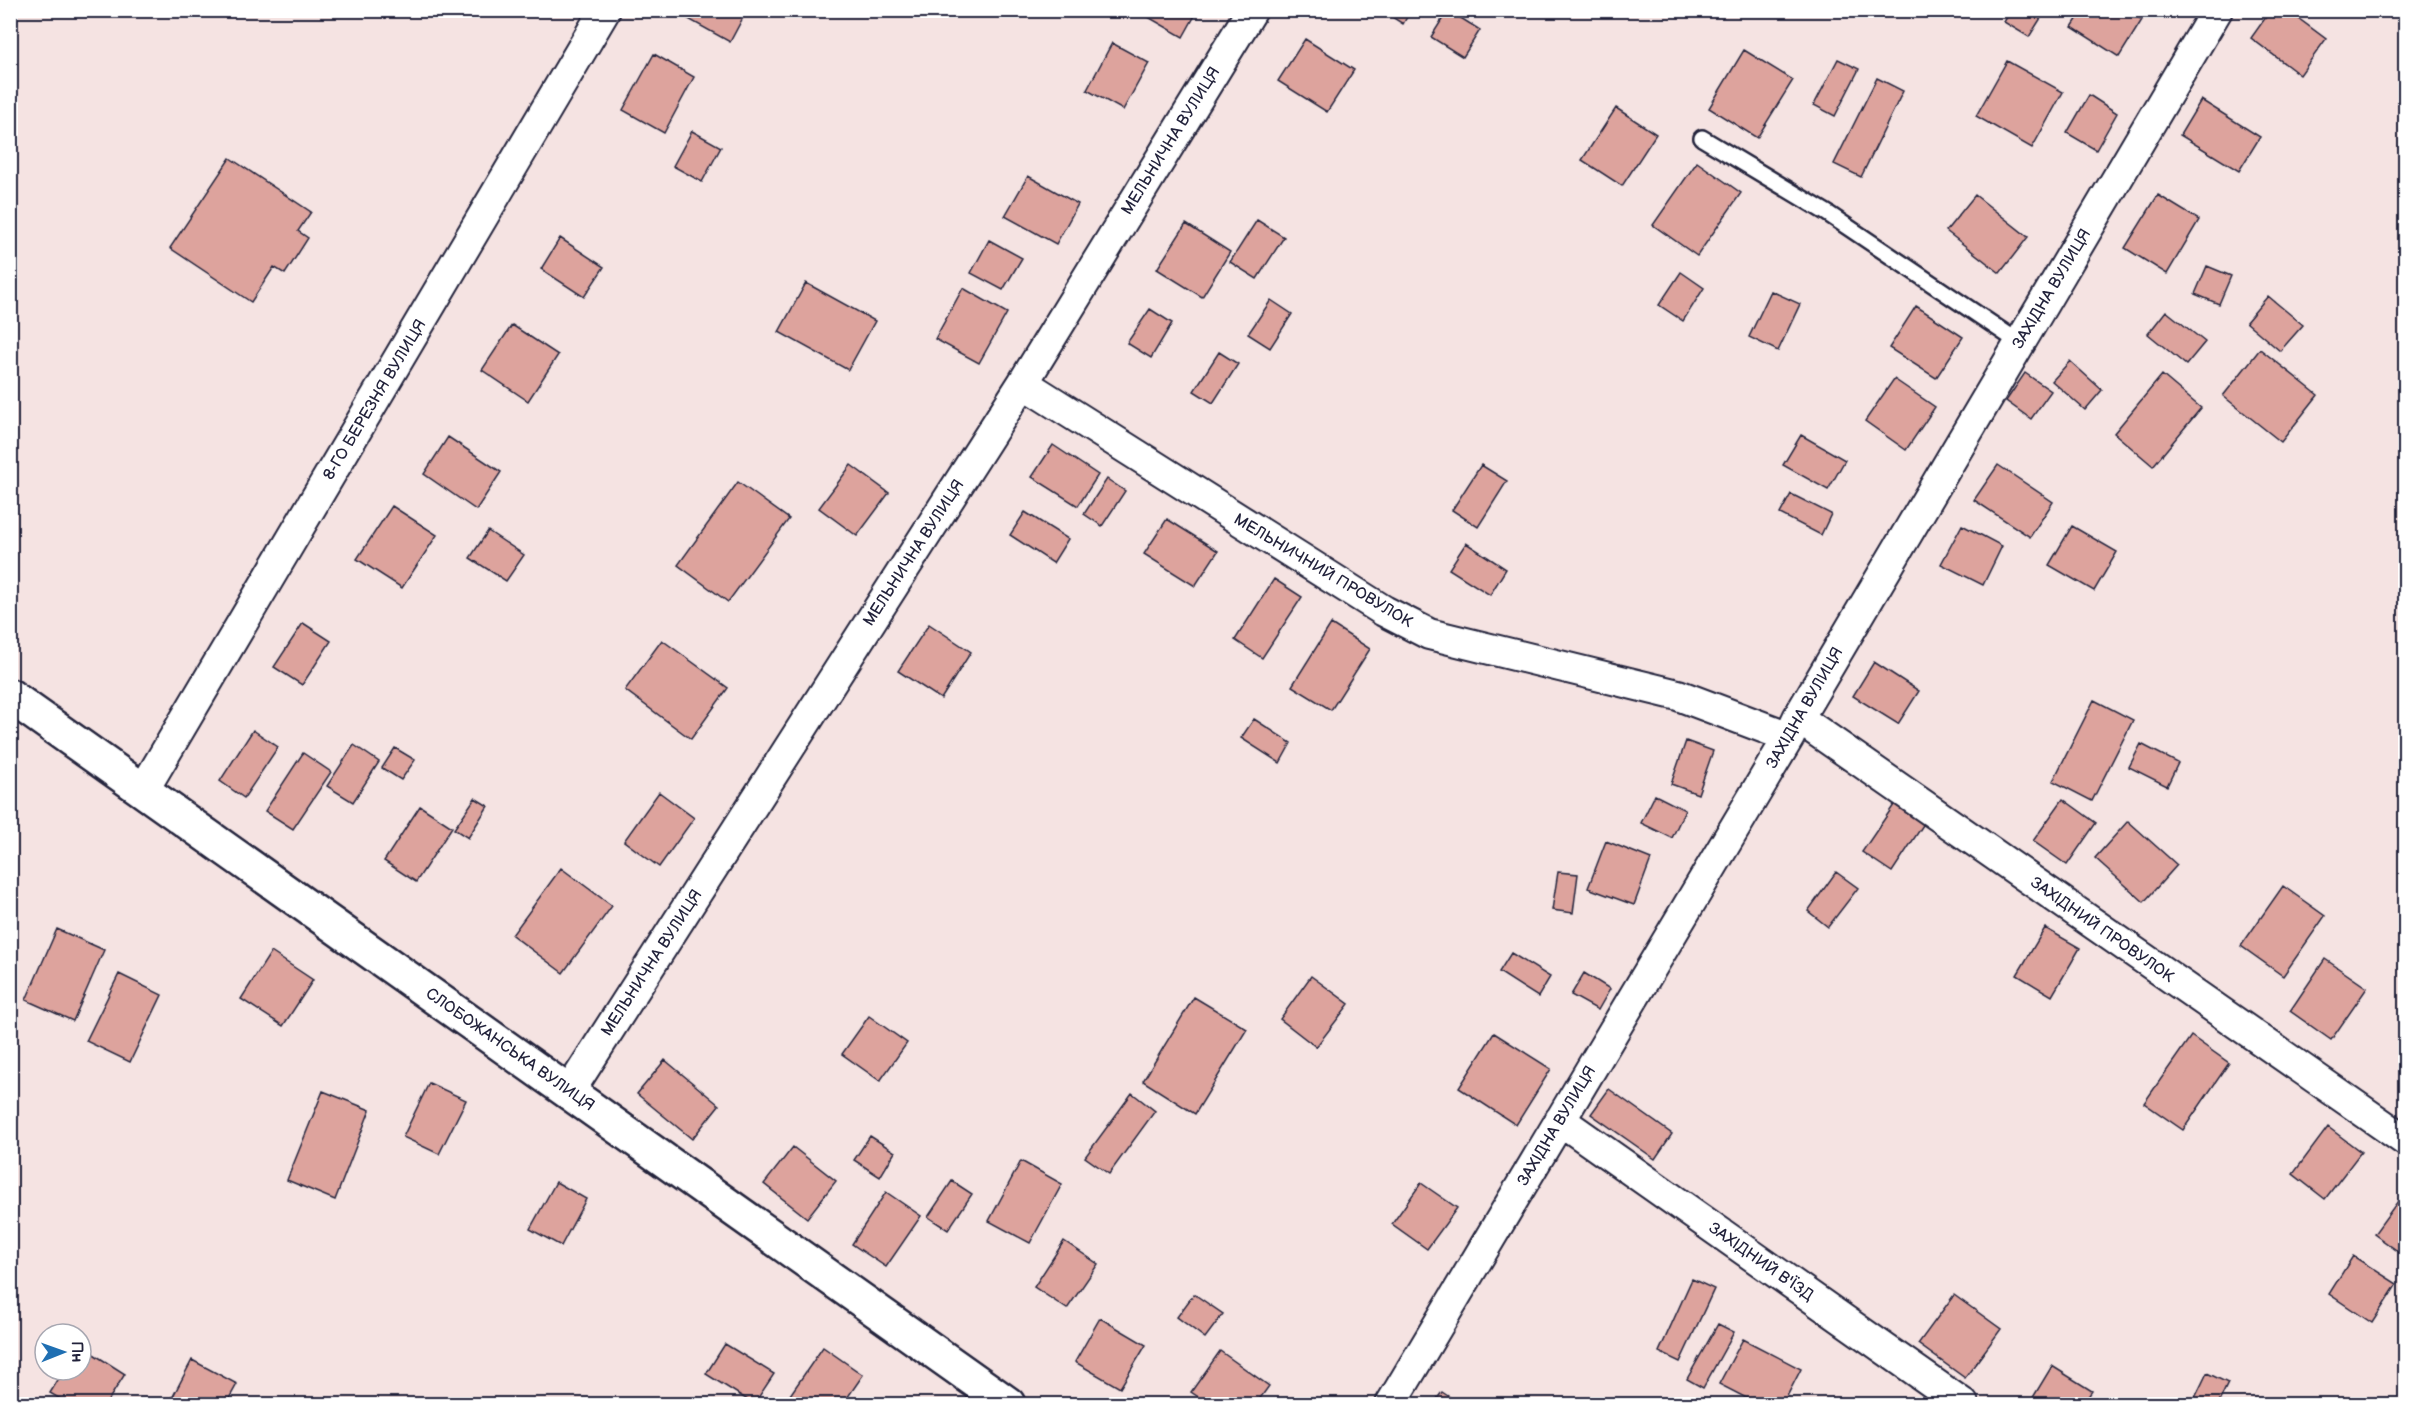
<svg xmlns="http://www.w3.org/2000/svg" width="2416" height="1415" font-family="'Balsamiq Sans',sans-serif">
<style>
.building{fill:#dda39d;stroke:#22223b;stroke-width:1.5}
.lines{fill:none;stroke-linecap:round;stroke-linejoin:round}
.lane-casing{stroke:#22223b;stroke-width:20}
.street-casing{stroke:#22223b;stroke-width:34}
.secondary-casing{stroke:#22223b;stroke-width:38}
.lane{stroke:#fff;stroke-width:15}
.street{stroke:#fff;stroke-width:30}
.secondary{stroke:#fff;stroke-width:33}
.labels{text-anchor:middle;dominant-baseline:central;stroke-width:4.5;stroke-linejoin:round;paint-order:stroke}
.street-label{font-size:16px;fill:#22223b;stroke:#fff}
</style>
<rect width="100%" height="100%" fill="#f5e3e2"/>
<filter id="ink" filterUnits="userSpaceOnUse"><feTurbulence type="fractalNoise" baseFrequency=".0167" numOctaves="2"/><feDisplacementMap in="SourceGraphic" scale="12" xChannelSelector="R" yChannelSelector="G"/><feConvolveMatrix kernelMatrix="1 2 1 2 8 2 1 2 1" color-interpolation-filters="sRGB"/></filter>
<g filter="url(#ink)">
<path class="building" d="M686 10H747L730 42 683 16Z
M1136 10H1198L1183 37Z
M1381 10H1411L1403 24Z
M1448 10 1480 30 1463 57 1431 37Z
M2011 10H2046L2029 37 2004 22Z
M2083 10H2128L2142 20 2119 57 2072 27Z
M2271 10H2287L2326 39 2300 75 2251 38Z
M1305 39 1354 70 1327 112 1278 81Z
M1112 43 1149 63 1123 110 1087 90Z
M1744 50 1793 80 1757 138 1709 108Z
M654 54 694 77 664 133 623 110Z
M1838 59 1859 69 1835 116 1814 105Z
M2007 61 2063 92 2032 148 1976 116Z
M1877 78 1903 91 1861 177 1834 164Z
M2089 95 2117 113 2096 150 2067 133Z
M2201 100 2260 137 2239 171 2180 135Z
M1616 108 1656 134 1622 186 1582 160Z
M692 131 721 147 702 182 673 166Z
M230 158 311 212 298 231 308 238 285 274 274 267 251 302 170 248Z
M1697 162 1741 193 1697 256 1653 225Z
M1028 176 1078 204 1056 244 1005 216Z
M1975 195 2028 237 2000 273 1946 231Z
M2158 195 2199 220 2167 274 2125 248Z
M1257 220 1284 237 1257 279 1230 262Z
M1186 224 1230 252 1202 297 1157 269Z
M560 238 604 267 584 297 541 269Z
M989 240 1022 258 1003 290 971 273Z
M2207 266 2231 276 2219 304 2195 294Z
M1681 272 1704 288 1683 321 1659 305Z
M806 283 875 321 848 370 779 332Z
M963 288 1007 313 979 363 935 339Z
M1771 291 1800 304 1778 351 1749 337Z
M2268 296 2303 325 2280 351 2246 322Z
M1271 300 1292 314 1270 348 1248 334Z
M1916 306 1963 337 1936 378 1889 348Z
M1150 309 1172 323 1151 358 1127 343Z
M2166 311 2205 342 2186 365 2148 334Z
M512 325 558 355 528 401 482 370Z
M2260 349 2318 395 2281 442 2223 396Z
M1219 352 1238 364 1213 403 1194 391Z
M2070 361 2102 390 2085 410 2052 381Z
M2025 373 2051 391 2031 419 2006 401Z
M2162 375 2201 408 2153 466 2114 433Z
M1894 379 1935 407 1906 450 1865 421Z
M1801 435 1845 460 1828 490 1783 465Z
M448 437 501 472 476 510 424 474Z
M1053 445 1098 475 1078 506 1032 477Z
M851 465 889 493 857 536 819 508Z
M1481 465 1507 481 1478 527 1452 510Z
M1998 465 2053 502 2030 537 1974 500Z
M1107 479 1125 491 1102 526 1084 514Z
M738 482 789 519 728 602 678 565Z
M1791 494 1831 514 1821 535 1780 514Z
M392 506 437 535 402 588 357 559Z
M1025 512 1068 539 1053 563 1010 535Z
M1167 519 1218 551 1195 586 1144 554Z
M1962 525 2002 546 1983 585 1941 564Z
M2072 526 2117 552 2094 591 2049 565Z
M488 531 524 555 506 581 470 558Z
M1466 543 1506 569 1490 595 1449 569Z
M1274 579 1302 597 1262 658 1235 640Z
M303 623 331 641 302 685 274 667Z
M929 624 971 652 941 699 898 671Z
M1331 624 1370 649 1331 710 1292 686Z
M662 640 728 688 691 739 625 690Z
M1874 662 1919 691 1898 724 1853 696Z
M2094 700 2133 720 2092 801 2053 781Z
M1254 719 1291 743 1280 763 1241 738Z
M253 730 278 747 244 798 220 781Z
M1686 741 1713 751 1698 794 1671 784Z
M2141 744 2178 763 2167 786 2129 767Z
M354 745 379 762 353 802 327 786Z
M395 748 415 760 401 780 382 768Z
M303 753 331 772 293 829 265 811Z
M659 792 694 818 659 867 624 841Z
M1655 795 1685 810 1672 838 1641 823Z
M475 798 488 806 468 838 454 829Z
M1898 799 1927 819 1892 872 1862 852Z
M2063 799 2096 823 2067 865 2033 841Z
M420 806 452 827 416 882 384 861Z
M2128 821 2177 865 2144 902 2095 858Z
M1606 841 1651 859 1634 905 1588 888Z
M561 868 612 906 563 973 512 935Z
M1558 872 1578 874 1573 913 1552 910Z
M1836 872 1858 888 1828 927 1808 911Z
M2283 886 2325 916 2283 976 2241 946Z
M2045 928 2080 948 2052 996 2017 975Z
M57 929 104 950 73 1021 26 1000Z
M271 952 313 980 283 1026 241 999Z
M1511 953 1550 977 1538 997 1499 972Z
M2325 959 2367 988 2331 1040 2290 1011Z
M1584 973 1610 989 1598 1010 1571 995Z
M119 974 162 995 130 1062 86 1041Z
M1311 976 1349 1004 1316 1047 1280 1019Z
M1194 997 1247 1029 1195 1114 1143 1081Z
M869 1016 907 1043 880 1081 842 1054Z
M1494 1033 1551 1069 1516 1125 1459 1088Z
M2191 1036 2229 1063 2183 1130 2144 1103Z
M665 1060 719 1105 692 1139 637 1094Z
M429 1083 466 1100 439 1154 403 1137Z
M1609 1089 1672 1134 1655 1159 1591 1114Z
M323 1091 370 1110 335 1200 287 1180Z
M1132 1093 1155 1111 1109 1174 1085 1157Z
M2328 1127 2361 1152 2325 1199 2293 1174Z
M870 1136 895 1152 880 1177 854 1160Z
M793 1147 836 1181 807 1218 764 1184Z
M1021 1161 1062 1184 1030 1243 989 1221Z
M952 1181 972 1194 948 1230 928 1217Z
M556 1182 586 1199 561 1246 530 1229Z
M1421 1183 1457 1208 1427 1249 1392 1224Z
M2406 1190V1257L2374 1234Z
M886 1192 921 1216 886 1267 852 1244Z
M1064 1241 1098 1264 1067 1309 1034 1287Z
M2353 1256 2397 1284 2372 1323 2329 1294Z
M1692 1279 1714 1289 1680 1362 1659 1352Z
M1194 1294 1223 1314 1205 1338 1177 1317Z
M1954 1295 2001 1329 1965 1378 1918 1344Z
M1100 1318 1146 1345 1120 1388 1075 1362Z
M1718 1324 1734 1332 1703 1388 1687 1379Z
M1743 1339 1801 1369 1783 1404H1758L1719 1384Z
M725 1344 774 1374 754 1404 706 1374Z
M81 1346 125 1374 106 1404H69L50 1393 64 1370H81Z
M823 1347 863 1375 843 1404H803L790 1395Z
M1220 1351 1269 1386 1256 1404H1209L1191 1392Z
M192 1360 237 1384 226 1404H169Z
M2052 1366 2092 1391 2083 1404H2029Z
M2207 1373 2228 1383 2218 1404H2192Z
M1442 1392 1460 1404H1433Z"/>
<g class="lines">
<defs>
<path id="lane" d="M1702 138 1827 213 2020 343"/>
<path id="street" d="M1023 383 1384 611 1429 634 1678 695 1789 737
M1798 718 2406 1141
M144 789 605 10
M569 1092 1023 383 1252 10
M1560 1120 1963 1404
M1391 1404 1789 737 1798 718 2217 10"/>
<path id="secondary" d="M10 696 1008 1404"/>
</defs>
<use href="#lane" class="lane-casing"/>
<use href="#street" class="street-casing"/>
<use href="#secondary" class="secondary-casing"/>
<use href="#lane" class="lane"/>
<use href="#street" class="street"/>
<use href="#secondary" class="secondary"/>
</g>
</g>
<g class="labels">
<g class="street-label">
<text transform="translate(1171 141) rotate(-58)">МЕЛЬНИЧНА ВУЛИЦЯ</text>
<text transform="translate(2052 289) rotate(-59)">ЗАХІДНА ВУЛИЦЯ</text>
<text transform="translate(375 400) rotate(-59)">8-ГО БЕРЕЗНЯ ВУЛИЦЯ</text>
<text transform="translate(914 553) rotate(-57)">МЕЛЬНИЧНА ВУЛИЦЯ</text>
<text transform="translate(1323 571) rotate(31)">МЕЛЬНИЧНИЙ ПРОВУЛОК</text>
<text transform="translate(1805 708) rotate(-60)">ЗАХІДНА ВУЛИЦЯ</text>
<text transform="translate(2102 930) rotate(35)">ЗАХІДНИЙ ПРОВУЛОК</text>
<text transform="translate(652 963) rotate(-57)">МЕЛЬНИЧНА ВУЛИЦЯ</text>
<text transform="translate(510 1050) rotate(35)">СЛОБОЖАНСЬКА ВУЛИЦЯ</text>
<text transform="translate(1557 1126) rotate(-59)">ЗАХІДНА ВУЛИЦЯ</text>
<text transform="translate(1761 1262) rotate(35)">ЗАХІДНИЙ В'ЇЗД</text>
</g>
</g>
<rect width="2416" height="1415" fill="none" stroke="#fff" stroke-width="36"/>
<rect x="18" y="18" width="2380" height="1379" fill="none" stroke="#22223b" stroke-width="2" filter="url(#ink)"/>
<g transform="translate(63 1352) rotate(89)"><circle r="28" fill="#ffffff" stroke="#a7a7b1" stroke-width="1.5"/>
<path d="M0-4.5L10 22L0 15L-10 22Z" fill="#1f6fb2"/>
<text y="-9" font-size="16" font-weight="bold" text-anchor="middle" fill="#22223b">Пн</text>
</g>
</svg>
